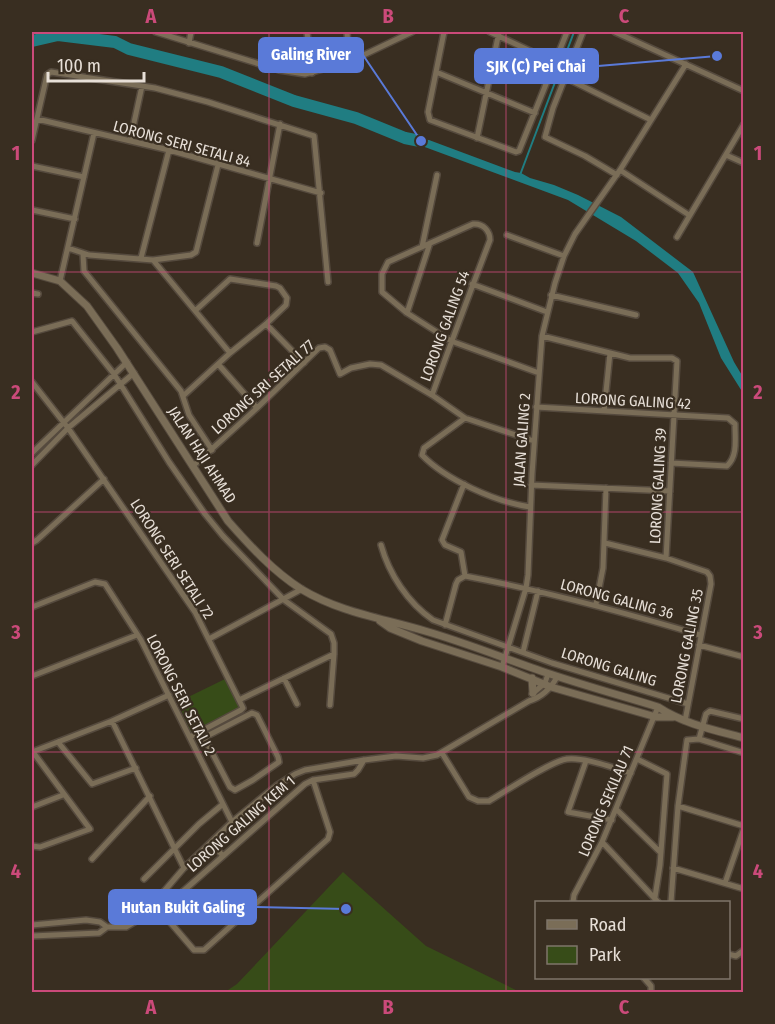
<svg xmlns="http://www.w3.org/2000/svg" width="775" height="1024" font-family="'Fira Sans Condensed',sans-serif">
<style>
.green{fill:#374c18}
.water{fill:#207d82}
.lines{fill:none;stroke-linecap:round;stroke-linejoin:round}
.stream{stroke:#207d82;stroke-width:2}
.river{stroke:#207d82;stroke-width:12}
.minor-casing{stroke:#554a3e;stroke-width:8}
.tertiary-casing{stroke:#554a3e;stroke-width:9}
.minor{stroke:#7a6d57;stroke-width:5}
.tertiary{stroke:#7a6d57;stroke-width:7}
.grid{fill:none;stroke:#cb4a7a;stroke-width:1.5;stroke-opacity:0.55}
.labels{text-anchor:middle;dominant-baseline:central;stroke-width:4.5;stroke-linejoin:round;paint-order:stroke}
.street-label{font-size:15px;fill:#e7dfd7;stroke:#392e21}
.leader{fill:none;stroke:#5a7ad8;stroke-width:2}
.callout-dot{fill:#5a7ad8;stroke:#392e21;stroke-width:2}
.callout{fill:#5a7ad8;stroke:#5a7ad8;stroke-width:2}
.callout-label{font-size:16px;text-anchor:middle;font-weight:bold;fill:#fff}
.neatline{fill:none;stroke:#cb4a7a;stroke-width:2}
.grid-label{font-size:20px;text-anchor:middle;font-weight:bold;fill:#cb4a7a}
</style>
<rect width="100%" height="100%" fill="#392e21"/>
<path class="green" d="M225 679 240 709 192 736 178 702Z
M343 872 426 946 520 992H225L237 984Z"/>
<path class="water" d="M405 138 429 140 515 172 521 173 530 178 554 185 578 195 621 217 693 272 734 362 743 377V393L721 358 699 303 678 273 636 241 568 200 422 146Z"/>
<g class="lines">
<path class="stream" d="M520 175 574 32"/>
<path class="river" d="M32 41 58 35 115 42 129 49 221 72 294 101 356 118 405 138 420 141"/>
<defs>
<path id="minor" d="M156 32 279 70 305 74 349 62 412 32
M307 32 312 73
M347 32 349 62
M444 32 428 112 430 120 516 152 519 151 567 32
M490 32 556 63
M583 32 553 108 545 137 585 156 617 175
M615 32 744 91
M189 43 191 32
M436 72 535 113
M564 77 651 120
M37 119 169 150 321 193
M477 138 499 32
M32 140 47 75 51 72 155 88 208 102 314 136 328 282
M130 141 142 86
M726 155 744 163
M32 166 84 177
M620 170 689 215
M32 210 75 219
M507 235 564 256
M677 237 744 124
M257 243 280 124
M422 247 437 175
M68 248 89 255 153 260 230 353
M83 254 84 271 181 391 189 415 212 450
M141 258 169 150
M153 260 191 255 196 252 218 165
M60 281 94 133
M472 284 547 312
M32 293 38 294
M551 295 636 315
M407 313 430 243
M266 324 304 363
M32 332 72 321 114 374 169 462 205 514 223 536 284 600 331 634 334 643V654L330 705
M542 336 630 358H672L677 361 666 558
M218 364 257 408
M32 382 68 428 195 612 243 708 241 710 190 737
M432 395C451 343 470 292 490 240 490 231 483 223 473 224L388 262 382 274V292L407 313 451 341 539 373
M183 396 230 353 266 324 286 305 287 298 280 288 276 286 230 279 196 310
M536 407 728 418 735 424C735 439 738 456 727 466L671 463
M604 411 610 353
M465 418 424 448 422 455C446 480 496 502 530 507
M32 453 127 362
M32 465 68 428 134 373
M193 466 257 408 319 348 325 347 330 350 340 374 351 368 370 364 381 365 432 395 465 418 534 441
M464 484 442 540 445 545 461 552 465 576
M531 485 670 491
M32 543 37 540 104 479
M605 543 666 558 707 572 710 576 711 584 685 721
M381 545C389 574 408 603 433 620L552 663 688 704
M596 604 603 568 606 488
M32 607 95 582 105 584 141 640 232 822
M445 625 456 584 458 580 465 576C545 591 623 612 700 635
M209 639 302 589
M699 645 744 657
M523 652 538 591
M502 667 526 588 528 575 532 474 542 336 555 283 564 256 575 234 620 170 686 64
M32 676 137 635
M284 678 297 704
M532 694 545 683 548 674
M239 700 334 654
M252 713 257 715 278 757 279 762 253 780 235 790 230 787 205 739 207 736Z
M112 721 184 868
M699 739 706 714 710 711 744 719
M58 742 92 784 136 768
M32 752 112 721 169 695
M442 753 469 797 478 801H489C506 791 551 761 567 759 585 757 613 768 631 773
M637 759 667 774 660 865 655 897
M586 761 568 812 612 820
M313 780 330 832 328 839 204 950H194L163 914 164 908 305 784 313 780 354 774 358 770 364 760
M678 806 744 826
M32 807 63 795
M616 809 660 852
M602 842 658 902
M212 843 222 855
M32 846 40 847 90 829 33 752
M92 859 150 796
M673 868 744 889
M144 879 199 824 223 804
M725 883 744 828
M573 902 574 895 602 842 658 707
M671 902 678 806 687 740 699 739 744 753
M32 925 86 920 100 922 107 927H126L141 918 184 868 232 822 276 786 295 774 305 770 364 760 396 756 423 758 437 755 529 701C542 697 551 688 557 677
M32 936 99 933 107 927
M728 954 736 956 744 950
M644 978 651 986V992"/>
<path id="tertiary" d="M32 273 60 281 87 306 117 348 228 521C250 546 273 571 301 589 341 613 382 618 425 631 467 643 508 660 550 674 586 686 622 696 658 707 684 724 714 730 744 738
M380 621 390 628 422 641 502 667 551 687 656 717H673
M532 678 533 693"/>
</defs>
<use href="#minor" class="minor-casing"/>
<use href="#tertiary" class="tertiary-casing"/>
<use href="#minor" class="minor"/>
<use href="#tertiary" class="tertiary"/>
</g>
<path class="grid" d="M269 32V992M506 32V992M32 272H744M32 512H744M32 752H744"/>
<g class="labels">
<g class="street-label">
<text transform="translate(182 144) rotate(15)">LORONG SERI SETALI 84</text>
<text transform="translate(445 326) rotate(-70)">LORONG GALING 54</text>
<text transform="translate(263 387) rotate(-42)">LORONG SRI SETALI 77</text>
<text transform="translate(633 401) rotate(3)">LORONG GALING 42</text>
<text transform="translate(522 440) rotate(-86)">JALAN GALING 2</text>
<text transform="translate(202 455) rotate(57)">JALAN HAJI AHMAD</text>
<text transform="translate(658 486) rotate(-87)">LORONG GALING 39</text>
<text transform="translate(172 559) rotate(57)">LORONG SERI SETALI 72</text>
<text transform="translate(617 599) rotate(15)">LORONG GALING 36</text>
<text transform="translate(687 646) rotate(-79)">LORONG GALING 35</text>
<text transform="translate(609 667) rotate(17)">LORONG GALING</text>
<text transform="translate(181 695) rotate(63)">LORONG SERI SETALI 2</text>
<text transform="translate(606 801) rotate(-67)">LORONG SEKILAU 71</text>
<text transform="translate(241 824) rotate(-41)">LORONG GALING KEM 1</text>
</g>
</g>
<path class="leader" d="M421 141L363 55M717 56L598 66M346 909L256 907"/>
<g class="callout-dot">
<circle cx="421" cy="141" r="6"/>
<circle cx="717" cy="56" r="6"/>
<circle cx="346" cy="909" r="6"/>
</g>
<g class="callout">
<rect x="259" y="38" width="104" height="34" rx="6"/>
<rect x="475" y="49" width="123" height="34" rx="6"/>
<rect x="109" y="890" width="147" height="34" rx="6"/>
</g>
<g class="callout-label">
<text x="311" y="60">Galing River</text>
<text x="536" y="72">SJK (C) Pei Chai</text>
<text x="183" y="913">Hutan Bukit Galing</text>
</g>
<rect width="775" height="1024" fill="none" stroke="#392e21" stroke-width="66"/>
<rect x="535" y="901" width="195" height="78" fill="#392e21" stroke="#7f756a" stroke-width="1.5"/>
<rect x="547" y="920" width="30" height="9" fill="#7a6d57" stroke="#7f756a" stroke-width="1.5"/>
<text x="589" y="931" font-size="18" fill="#e7dfd7">Road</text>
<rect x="547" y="946" width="30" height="18" fill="#374c18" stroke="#7f756a" stroke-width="1.5"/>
<text x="589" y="961" font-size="18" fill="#e7dfd7">Park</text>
<path d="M48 72v9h96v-9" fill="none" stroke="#e7dfd7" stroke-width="3"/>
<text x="57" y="72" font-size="18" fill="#e7dfd7" stroke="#392e21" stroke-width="4.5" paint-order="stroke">100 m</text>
<rect x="33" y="33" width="709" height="958" class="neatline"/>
<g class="grid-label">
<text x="151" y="23">A</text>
<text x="388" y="23">B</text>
<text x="624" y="23">C</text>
<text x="16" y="160">1</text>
<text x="758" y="160">1</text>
<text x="16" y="399">2</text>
<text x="758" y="399">2</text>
<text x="16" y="639">3</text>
<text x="758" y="639">3</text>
<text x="16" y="878">4</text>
<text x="758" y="878">4</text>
<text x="151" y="1014">A</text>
<text x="388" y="1014">B</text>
<text x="624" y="1014">C</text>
</g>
</svg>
